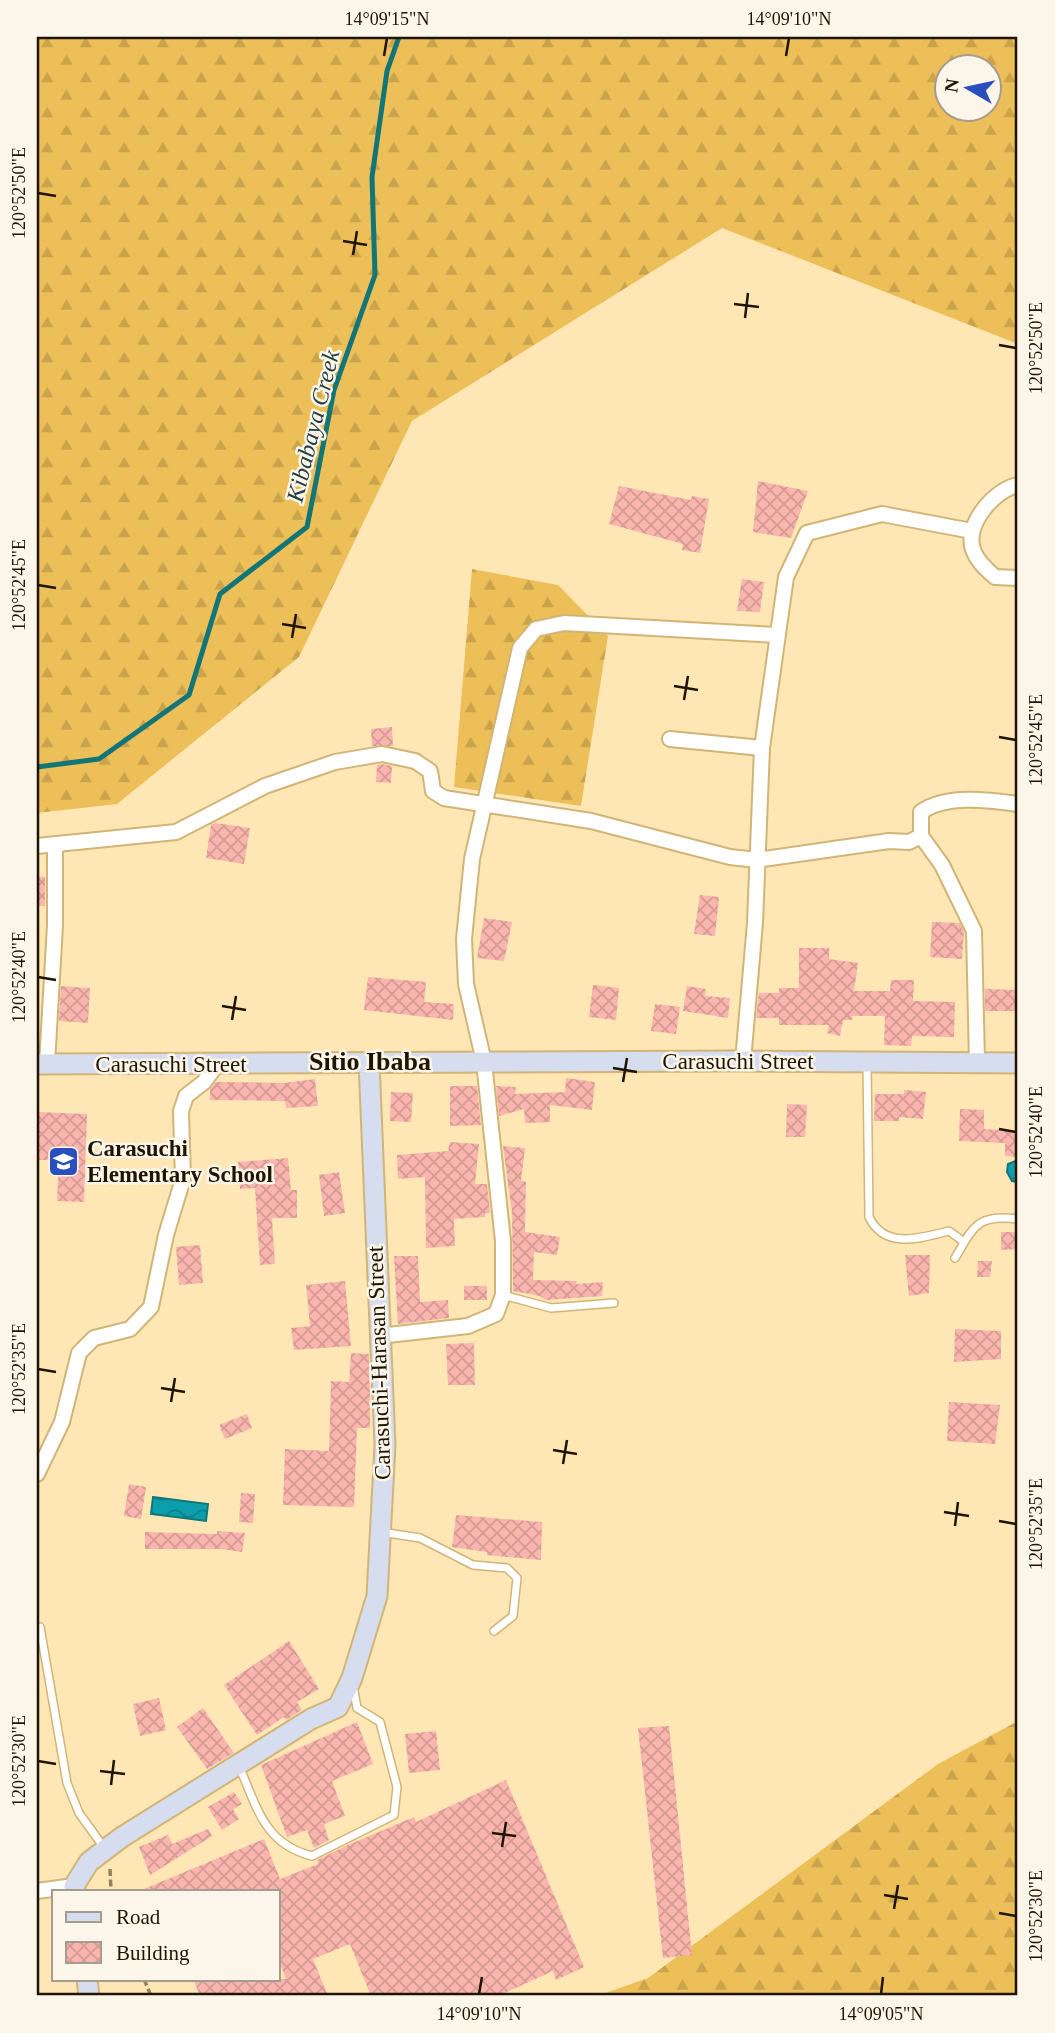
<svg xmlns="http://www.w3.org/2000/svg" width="1055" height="2033" font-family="Georgia,serif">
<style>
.forest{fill:url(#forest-firs);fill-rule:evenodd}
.water{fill:url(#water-waves);stroke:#127578;stroke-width:2}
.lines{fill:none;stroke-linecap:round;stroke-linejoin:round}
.stream{stroke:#127578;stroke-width:5}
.building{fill:url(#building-cross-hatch)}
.lane-casing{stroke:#d1b577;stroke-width:10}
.street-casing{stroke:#d1b577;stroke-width:18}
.secondary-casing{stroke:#d1b577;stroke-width:23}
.path{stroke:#94825e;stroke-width:3.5;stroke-dasharray:7 3.5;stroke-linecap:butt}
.lane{stroke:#fff;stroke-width:7}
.street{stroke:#fff;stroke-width:14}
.secondary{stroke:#d5ddef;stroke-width:19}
.ticks{fill:none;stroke:#1f1400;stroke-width:2.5}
.labels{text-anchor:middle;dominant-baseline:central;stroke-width:5;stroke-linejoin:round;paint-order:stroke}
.street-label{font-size:23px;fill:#1f1400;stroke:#fcf6ea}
.poi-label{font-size:23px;font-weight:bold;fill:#1f1400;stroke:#fcf6ea;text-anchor:start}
.water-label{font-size:24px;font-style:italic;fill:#264043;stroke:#fcf6ea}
.quarter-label{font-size:26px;font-weight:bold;fill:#1f1400;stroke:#fcf6ea}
.neatline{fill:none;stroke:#1f1400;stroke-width:2.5}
.ticks-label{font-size:18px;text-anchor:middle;fill:#1f1400}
</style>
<defs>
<pattern id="forest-firs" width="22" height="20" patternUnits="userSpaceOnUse" patternTransform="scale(1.75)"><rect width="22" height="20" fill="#ecbf58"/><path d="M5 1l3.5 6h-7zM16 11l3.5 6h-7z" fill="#caa34b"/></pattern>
<pattern id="water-waves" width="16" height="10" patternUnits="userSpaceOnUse" patternTransform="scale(1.75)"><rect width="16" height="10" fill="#0c9eab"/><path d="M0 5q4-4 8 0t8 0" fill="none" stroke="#0b8089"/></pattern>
<pattern id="building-cross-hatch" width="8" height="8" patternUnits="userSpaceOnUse" patternTransform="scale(1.75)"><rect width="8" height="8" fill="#f9b5ae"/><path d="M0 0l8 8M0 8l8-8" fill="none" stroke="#d59b94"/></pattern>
</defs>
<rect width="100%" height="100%" fill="#ffe7b5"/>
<path class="forest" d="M37 37H1018V344L722 228 412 421 299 657 117 804 37 813ZM946 66H988V108H946Z
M472 569 558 585 608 636 581 806 454 787Z
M1018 1721V1996H597L648 1978 938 1764Z"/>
<path class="water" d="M1018 1160V1182L1012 1181 1007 1172 1008 1164Z
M153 1497 208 1504 206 1521 151 1514Z"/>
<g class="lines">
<path class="stream" d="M37 767 99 759 189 695 220 594 307 527 334 390 375 275 372 177 387 71 399 37"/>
</g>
<path class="building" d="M758 481 808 491 791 538 753 532Z
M619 486 691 500 692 496 709 499 700 553 682 550 683 544 609 524Z
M742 579 764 582 760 612 737 611Z
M392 727 393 746H372L371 729Z
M382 764 392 766 391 783 376 782 377 765Z
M215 823 250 828 244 864 206 858 211 825Z
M37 876 45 877V906H37Z
M700 895 719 897 715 936 694 934Z
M484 918 512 922 504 961 477 958Z
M932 922 960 923 964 932 962 959 930 957Z
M799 948H829V959L858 963 854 991H890L891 980H914L913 1001 955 1002 954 1037 912 1036 911 1046 884 1045 885 1016H852V1020H843L840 1036 827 1033 829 1025H779V1018H756L759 993H779V988H799Z
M368 977 426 982 424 1002 454 1004 453 1020 364 1010Z
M593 985 619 988 616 1020 589 1017Z
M61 986 90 988 88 1023 59 1021Z
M687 986 706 989 705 996 730 998 728 1018 683 1011Z
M985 989 1018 990V1011H985Z
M655 1004 680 1007 676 1034 651 1031Z
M566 1078 595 1082 592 1110 550 1105V1122L525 1123 524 1109 499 1116 496 1086 516 1087 515 1094 565 1092Z
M315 1079 318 1106 286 1108 285 1101 210 1100V1089L216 1082 284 1083Z
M450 1086H477L481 1125 450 1126Z
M904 1090 926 1092 923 1119 899 1117V1121H874L875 1094H904Z
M391 1092 413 1093 411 1122 390 1121Z
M787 1104 807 1105 805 1137H786Z
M960 1109 984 1110V1129L1018 1131V1157L1005 1156V1143L959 1141Z
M37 1112 87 1114 84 1202 57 1201 59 1160H37Z
M450 1142 479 1144 475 1184H487L490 1213H485V1217L454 1219 455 1246 426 1248 425 1177 398 1179 397 1155 448 1151Z
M503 1146 525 1148 521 1181 526 1182 525 1232 560 1237 557 1255 534 1252 533 1280 577 1281 576 1284 603 1282 602 1296 546 1300 540 1296 513 1291 512 1213Z
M288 1158 291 1190H297V1218H272L275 1264 260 1265 255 1188 240 1189 238 1162Z
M339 1172 345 1213 324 1216 319 1175Z
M1001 1232H1018V1249L1001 1250Z
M200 1245 203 1283 179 1285 176 1247Z
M905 1255H930L929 1293 909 1296Z
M394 1256H418L420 1302 448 1300 449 1318 398 1324Z
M978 1261H992L990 1277H977Z
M345 1281 351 1346 294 1350 291 1328 310 1326 306 1285Z
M464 1286H487V1300H464Z
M955 1329 1001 1331V1359L954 1362Z
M474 1343 475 1385H448L446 1344Z
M351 1353 369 1354 370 1390V1428H357L354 1507 283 1505 285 1449 329 1451 331 1381 349 1382Z
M949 1402 1000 1405 995 1444 947 1441Z
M247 1414 252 1428 225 1439 219 1425Z
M129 1484 146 1487 141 1519 124 1516Z
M241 1493 255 1494 253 1523 239 1522Z
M456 1515 542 1522 541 1560 487 1555V1552L452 1547Z
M217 1531 245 1533 242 1552 221 1549H145V1532L217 1534Z
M289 1641 319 1689 297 1702 302 1710 286 1720 284 1717 257 1735 224 1685Z
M159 1698 166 1730 140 1736 133 1704Z
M203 1708 234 1753 207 1769 177 1727Z
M357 1722 373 1764 332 1781 345 1816 324 1824 329 1840 314 1848 307 1830 287 1837 261 1765Z
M669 1726 692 1955 663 1958 638 1728Z
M436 1731 440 1770 409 1773 405 1734Z
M506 1780 584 1967 556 1980 553 1971 498 1996H371L350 1944 313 1959 328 1996H200L193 1979H286L278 1959V1891H139L264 1839 280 1879 318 1864 317 1860 348 1845 414 1817 416 1822Z
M234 1792 242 1804 233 1809 239 1819 222 1830 208 1807Z
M208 1829 212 1836 150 1875 139 1847 168 1835 172 1844Z"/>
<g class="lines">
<defs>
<path id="lane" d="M867 1062 869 1217C885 1250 920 1238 949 1231L964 1242
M955 1258C974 1226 977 1214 1018 1219
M503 1295 551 1308 614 1303
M381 1532 420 1538 473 1565 507 1568 517 1578 513 1616 494 1631
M40 1627 67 1783 79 1813 105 1849
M239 1766C257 1807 264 1844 312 1856L394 1815 397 1787 380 1722 357 1708 353 1685"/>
<path id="street" d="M1018 485C995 489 962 526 974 552 978 562 987 570 995 577L1018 578
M670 739 762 748
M921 836 942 865 974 931 977 1062
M37 846 176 832 265 786 335 762 382 754 415 761 430 771 433 791 444 798 591 821 730 857 757 860 889 841 909 842 921 836V812C946 794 989 800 1018 804
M743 1061 755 923 762 748 786 577 807 533 882 514 972 531
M47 1064 55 925V844
M379 1336 468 1326 496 1314 503 1295V1241L484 1062 466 984 464 939 472 859 520 648 536 629 564 623 777 635
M37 1474 62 1422 79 1353 94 1338 130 1329 151 1307 166 1235 183 1179 181 1111 186 1096 204 1082 218 1063
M37 1891 74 1886"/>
<path id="secondary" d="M37 1064 734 1061 1018 1063
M75 1891 74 1886 89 1862 122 1837 311 1719 338 1707 352 1678 377 1596 385 1445 369 1062
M87 1979 89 1996"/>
</defs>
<use href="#lane" class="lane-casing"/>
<use href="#street" class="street-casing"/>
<use href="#secondary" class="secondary-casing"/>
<path class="path" d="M110 1869 111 1891
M144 1979 151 1996"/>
<use href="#lane" class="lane"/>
<use href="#street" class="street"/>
<use href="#secondary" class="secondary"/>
</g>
<path class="ticks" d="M384 56 387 38M786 56 789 38M38 193 56 196M343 241 367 245M353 255 357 231M734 304 759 307M745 318 748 293M999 345 1016 348M38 585 56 588M282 624 306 628M292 638 296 614M674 686 698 690M684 700 688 676M999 737 1016 740M38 977 56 980M222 1006 246 1010M232 1020 236 996M613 1068 637 1072M623 1082 627 1058M999 1129 1016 1132M38 1369 56 1372M161 1388 185 1392M171 1402 175 1378M553 1450 577 1454M563 1464 567 1440M944 1512 969 1516M999 1521 1016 1524M955 1526 958 1502M38 1761 56 1764M100 1771 125 1774M111 1785 114 1760M492 1833 516 1836M502 1847 506 1822M884 1895 908 1899M894 1909 898 1885M999 1913 1016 1916M479 1994 482 1977M881 1994 883 1977"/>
<defs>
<symbol id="school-square" viewBox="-11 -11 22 22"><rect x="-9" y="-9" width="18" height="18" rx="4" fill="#294fbe" stroke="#fcf6ea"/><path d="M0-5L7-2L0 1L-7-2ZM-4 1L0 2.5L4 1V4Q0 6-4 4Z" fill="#fff"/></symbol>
</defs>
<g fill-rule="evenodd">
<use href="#school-square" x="46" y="1144" width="35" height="35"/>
</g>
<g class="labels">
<g class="street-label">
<text x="738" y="1061">Carasuchi Street</text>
<text x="171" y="1064">Carasuchi Street</text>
<text transform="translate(379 1363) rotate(-92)">Carasuchi-Harasan Street</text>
</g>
<g class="poi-label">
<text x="87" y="1148">Carasuchi<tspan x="87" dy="26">Elementary School</tspan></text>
</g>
<g class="water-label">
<text transform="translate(313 426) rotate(-76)">Kibabaya Creek</text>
</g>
<g class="quarter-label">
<text x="370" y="1061">Sitio Ibaba</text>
</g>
</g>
<rect width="1055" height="2033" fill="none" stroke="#fcf6ea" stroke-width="77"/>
<rect x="52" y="1890" width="228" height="91" fill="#fcf6ea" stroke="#a49c8c" stroke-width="2"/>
<rect x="66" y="1912" width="35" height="10" fill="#d5ddef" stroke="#a49c8c" stroke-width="2"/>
<text x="116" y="1924" font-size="21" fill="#1f1400">Road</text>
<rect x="66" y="1942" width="35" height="21" fill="url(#building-cross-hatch)" stroke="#a49c8c" stroke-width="2"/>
<text x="116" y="1960" font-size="21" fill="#1f1400">Building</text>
<g transform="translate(968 88) rotate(279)"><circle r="33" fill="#fcf6ea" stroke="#a49c8c" stroke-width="2"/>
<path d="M0-5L12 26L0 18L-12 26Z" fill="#294fbe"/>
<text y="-10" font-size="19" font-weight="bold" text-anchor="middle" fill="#1f1400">N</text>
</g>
<rect x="38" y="38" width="978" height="1956" class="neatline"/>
<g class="ticks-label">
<text x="387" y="25">14°09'15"N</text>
<text x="789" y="25">14°09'10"N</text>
<text transform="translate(19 193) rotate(-90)" y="6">120°52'50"E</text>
<text transform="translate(1036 348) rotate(-90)" y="6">120°52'50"E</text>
<text transform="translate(19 585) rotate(-90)" y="6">120°52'45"E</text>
<text transform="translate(1036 740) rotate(-90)" y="6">120°52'45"E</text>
<text transform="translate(19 977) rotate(-90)" y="6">120°52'40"E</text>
<text transform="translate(1036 1132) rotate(-90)" y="6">120°52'40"E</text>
<text transform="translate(19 1369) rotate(-90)" y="6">120°52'35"E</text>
<text transform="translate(1036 1524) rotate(-90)" y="6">120°52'35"E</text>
<text transform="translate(19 1761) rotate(-90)" y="6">120°52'30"E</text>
<text transform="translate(1036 1916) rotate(-90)" y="6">120°52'30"E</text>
<text x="479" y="2020">14°09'10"N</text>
<text x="881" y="2020">14°09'05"N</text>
</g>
</svg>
